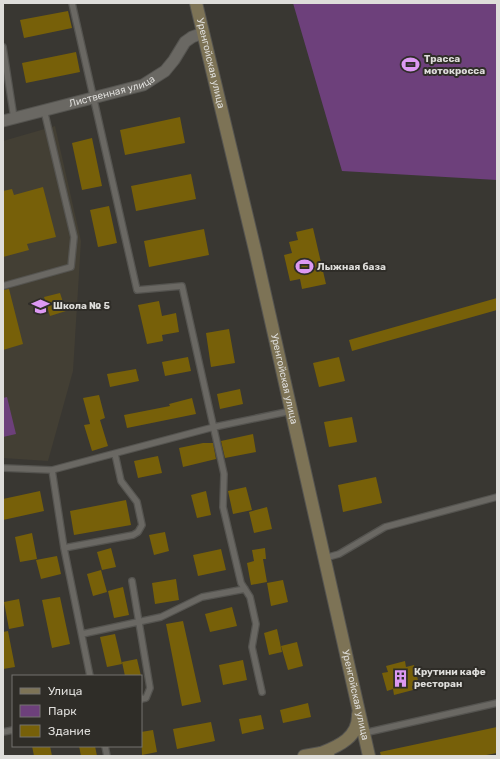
<svg xmlns="http://www.w3.org/2000/svg" width="500" height="759" font-family="Rubik,sans-serif">
<style>
.built{fill:#433f34}
.green{fill:#6d407b}
.building{fill:#776009}
.lines{fill:none;stroke-linecap:round;stroke-linejoin:round}
.lane-casing{stroke:#555450;stroke-width:8}
.street-casing{stroke:#555450;stroke-width:13}
.secondary-casing{stroke:#555450;stroke-width:14}
.lane{stroke:#6a6863;stroke-width:5.5}
.street{stroke:#6a6863;stroke-width:11}
.secondary{stroke:#7d7356;stroke-width:12}
.labels{text-anchor:middle;dominant-baseline:central;stroke-width:4;stroke-linejoin:round;paint-order:stroke}
.poi-label{font-size:10px;font-weight:bold;fill:#deddda;stroke:#2f2d28;text-anchor:start}
.street-label{font-size:10px;fill:#deddda;stroke:#2f2d28}
</style>
<rect width="100%" height="100%" fill="#393732"/>
<path class="built" d="M55 126 81 241 73 371 48 461 3 458V141Z"/>
<path class="green" d="M293 3H497V180L342 171Z
M7 397 16 434 3 437V398Z"/>
<path class="building" d="M68 11 72 28 24 38 20 20Z
M76 52 80 72 26 83 22 63Z
M180 117 185 143 125 155 120 130Z
M92 138 102 186 82 190 72 143Z
M191 174 196 199 136 211 131 186Z
M43 187 56 237 27 244 29 250 3 257V191L12 189 14 195Z
M109 206 117 243 98 247 90 210Z
M313 228 326 284 302 289 300 279 290 281 284 255 292 253 289 242 298 240 296 232Z
M204 229 209 255 149 267 144 241Z
M9 289 23 344 3 350V290Z
M60 293 66 311 50 316 44 297Z
M497 298V310L352 351 349 340Z
M159 301 162 316 176 313 179 332 162 335 163 341 147 344 138 305Z
M229 329 235 363 211 367 206 333Z
M188 357 191 371 165 376 162 362Z
M339 357 345 381 319 387 313 363Z
M136 369 139 381 110 387 107 374Z
M240 389 243 404 220 409 217 394Z
M99 395 105 418 100 420 108 446 92 451 84 425 90 424 83 398Z
M192 398 196 414 127 428 124 415 170 406 169 404Z
M352 417 357 442 329 447 324 422Z
M253 434 256 452 225 458 221 441Z
M203 443H213L216 459 183 467 179 448Z
M158 456 162 473 138 478 134 461Z
M376 477 382 503 343 512 338 485Z
M246 487 252 510 233 514 228 491Z
M40 491 44 511 3 520V499Z
M206 491 211 515 197 518 191 495Z
M126 500 131 525 74 535 70 511Z
M267 507 272 529 254 533 249 512Z
M165 532 169 551 154 555 149 535Z
M32 533 37 559 20 562 15 537Z
M111 548 116 567 102 570 97 552Z
M265 548 266 559H263L267 582 251 585 247 563 254 561 252 550Z
M221 549 226 570 198 576 193 555Z
M57 556 61 574 41 579 36 560Z
M101 570 107 592 93 596 87 574Z
M176 579 179 600 155 604 152 583Z
M283 580 288 602 271 606 267 583Z
M123 587 129 615 114 618 108 591Z
M60 597 70 644 52 648 42 600Z
M19 599 24 626 9 629 4 602Z
M232 607 237 626 210 632 205 614Z
M183 621 201 702 182 706 166 624Z
M277 629 282 652 269 655 264 633Z
M8 631 15 667 3 669V632Z
M115 634 122 664 107 667 100 637Z
M297 642 303 666 288 670 281 646Z
M137 659 141 676H125L122 662Z
M243 660 247 680 223 685 219 665Z
M405 661 406 667 414 665 419 684 412 686 413 690 394 695 393 689 387 691 382 673 388 672 386 666Z
M308 703 311 717 283 723 280 710Z
M261 715 264 729 242 734 239 719Z
M211 722 215 741 177 749 173 729Z
M497 727V753L481 756H381L380 752Z
M153 730 157 752 142 755 141 732Z
M32 746H50L52 756H34Z
M79 746H95L97 756H81Z"/>
<g class="lines">
<defs>
<path id="lane" d="M72 3 137 290 182 286 224 474 223 507 241 583 250 597 256 624 252 647 262 692
M3 47 14 118
M3 286 71 267 74 237 44 110
M3 468 52 470 214 427 291 411
M52 470 64 548 90 676
M64 548 133 535 138 532 142 525 137 502 121 481 115 454
M325 558 339 554 385 527 497 497
M132 581 150 688 146 698 141 699
M82 634 161 617 202 597 245 589
M3 732 13 730
M364 733 497 703
M105 746 107 756"/>
<g id="street">
<path id="s1" d="M3 121 143 85 165 71 174 60 185 42 192 37 203 33"/>
</g>
<g id="secondary">
<path id="s2" d="M196 3 255 250 369 756"/>
<path d="M321 753C339 746 359 737 358 714"/>
<path d="M304 756 321 753 328 754"/>
</g>
</defs>
<use href="#lane" class="lane-casing"/>
<use href="#street" class="street-casing"/>
<use href="#secondary" class="secondary-casing"/>
<use href="#lane" class="lane"/>
<use href="#street" class="street"/>
<use href="#secondary" class="secondary"/>
</g>
<defs>
<symbol id="stadium-bare" viewBox="-9 -9 18 18"><path d="M0-5a6.5 5 0 1 0 0 10a6.5 5 0 1 0 0-10ZM-3.5-1.8h7v3.6h-7Z" fill="#dd99f3" stroke="#2f2d28" stroke-width="2.5" paint-order="stroke"/></symbol>
<symbol id="school-bare" viewBox="-9 -9 18 18"><path d="M0-5L7-2L0 1L-7-2ZM-4 1L0 2.5L4 1V4Q0 6-4 4Z" fill="#dd99f3" stroke="#2f2d28" stroke-width="2.5" paint-order="stroke"/></symbol>
<symbol id="building-bare" viewBox="-9 -9 18 18"><path d="M-4-6H4V6H1V3H-1V6H-4ZM-2.5-4.3h1.7v1.8h-1.7ZM.8-4.3h1.7v1.8H.8ZM-2.5-1h1.7V.8h-1.7ZM.8-1h1.7V.8H.8Z" fill="#dd99f3" stroke="#2f2d28" stroke-width="2.5" paint-order="stroke"/></symbol>
</defs>
<g fill-rule="evenodd">
<use href="#stadium-bare" x="398" y="52" width="25" height="25"/>
<use href="#stadium-bare" x="292" y="254" width="25" height="25"/>
<use href="#school-bare" x="28" y="294" width="25" height="25"/>
<use href="#building-bare" x="388" y="666" width="25" height="25"/>
</g>
<g class="labels">
<g class="poi-label">
<text x="424" y="59">Трасса<tspan x="424" dy="12">мотокросса</tspan></text>
<text x="317" y="267">Лыжная база</text>
<text x="53" y="306">Школа № 5</text>
<text x="414" y="672">Крутини кафе<tspan x="414" dy="12">ресторан</tspan></text>
</g>
<g class="street-label">
<text stroke="none"><textPath href="#s2" startOffset="62">Уренгойская улица</textPath></text>
<text stroke="none"><textPath href="#s1" startOffset="113">Лиственная улица</textPath></text>
<text stroke="none"><textPath href="#s2" startOffset="386">Уренгойская улица</textPath></text>
<text stroke="none"><textPath href="#s2" startOffset="710">Уренгойская улица</textPath></text>
</g>
</g>
<rect width="500" height="759" fill="none" stroke="#deddda" stroke-width="8"/>
<rect x="12" y="675" width="130" height="72" fill="#2f2d28" stroke="#75736f"/>
<rect x="20" y="688" width="20" height="6" fill="#7d7356" stroke="#75736f"/>
<text x="48" y="695" font-size="12" fill="#deddda">Улица</text>
<rect x="20" y="705" width="20" height="12" fill="#6d407b" stroke="#75736f"/>
<text x="48" y="715" font-size="12" fill="#deddda">Парк</text>
<rect x="20" y="725" width="20" height="12" fill="#776009" stroke="#75736f"/>
<text x="48" y="735" font-size="12" fill="#deddda">Здание</text>
</svg>
